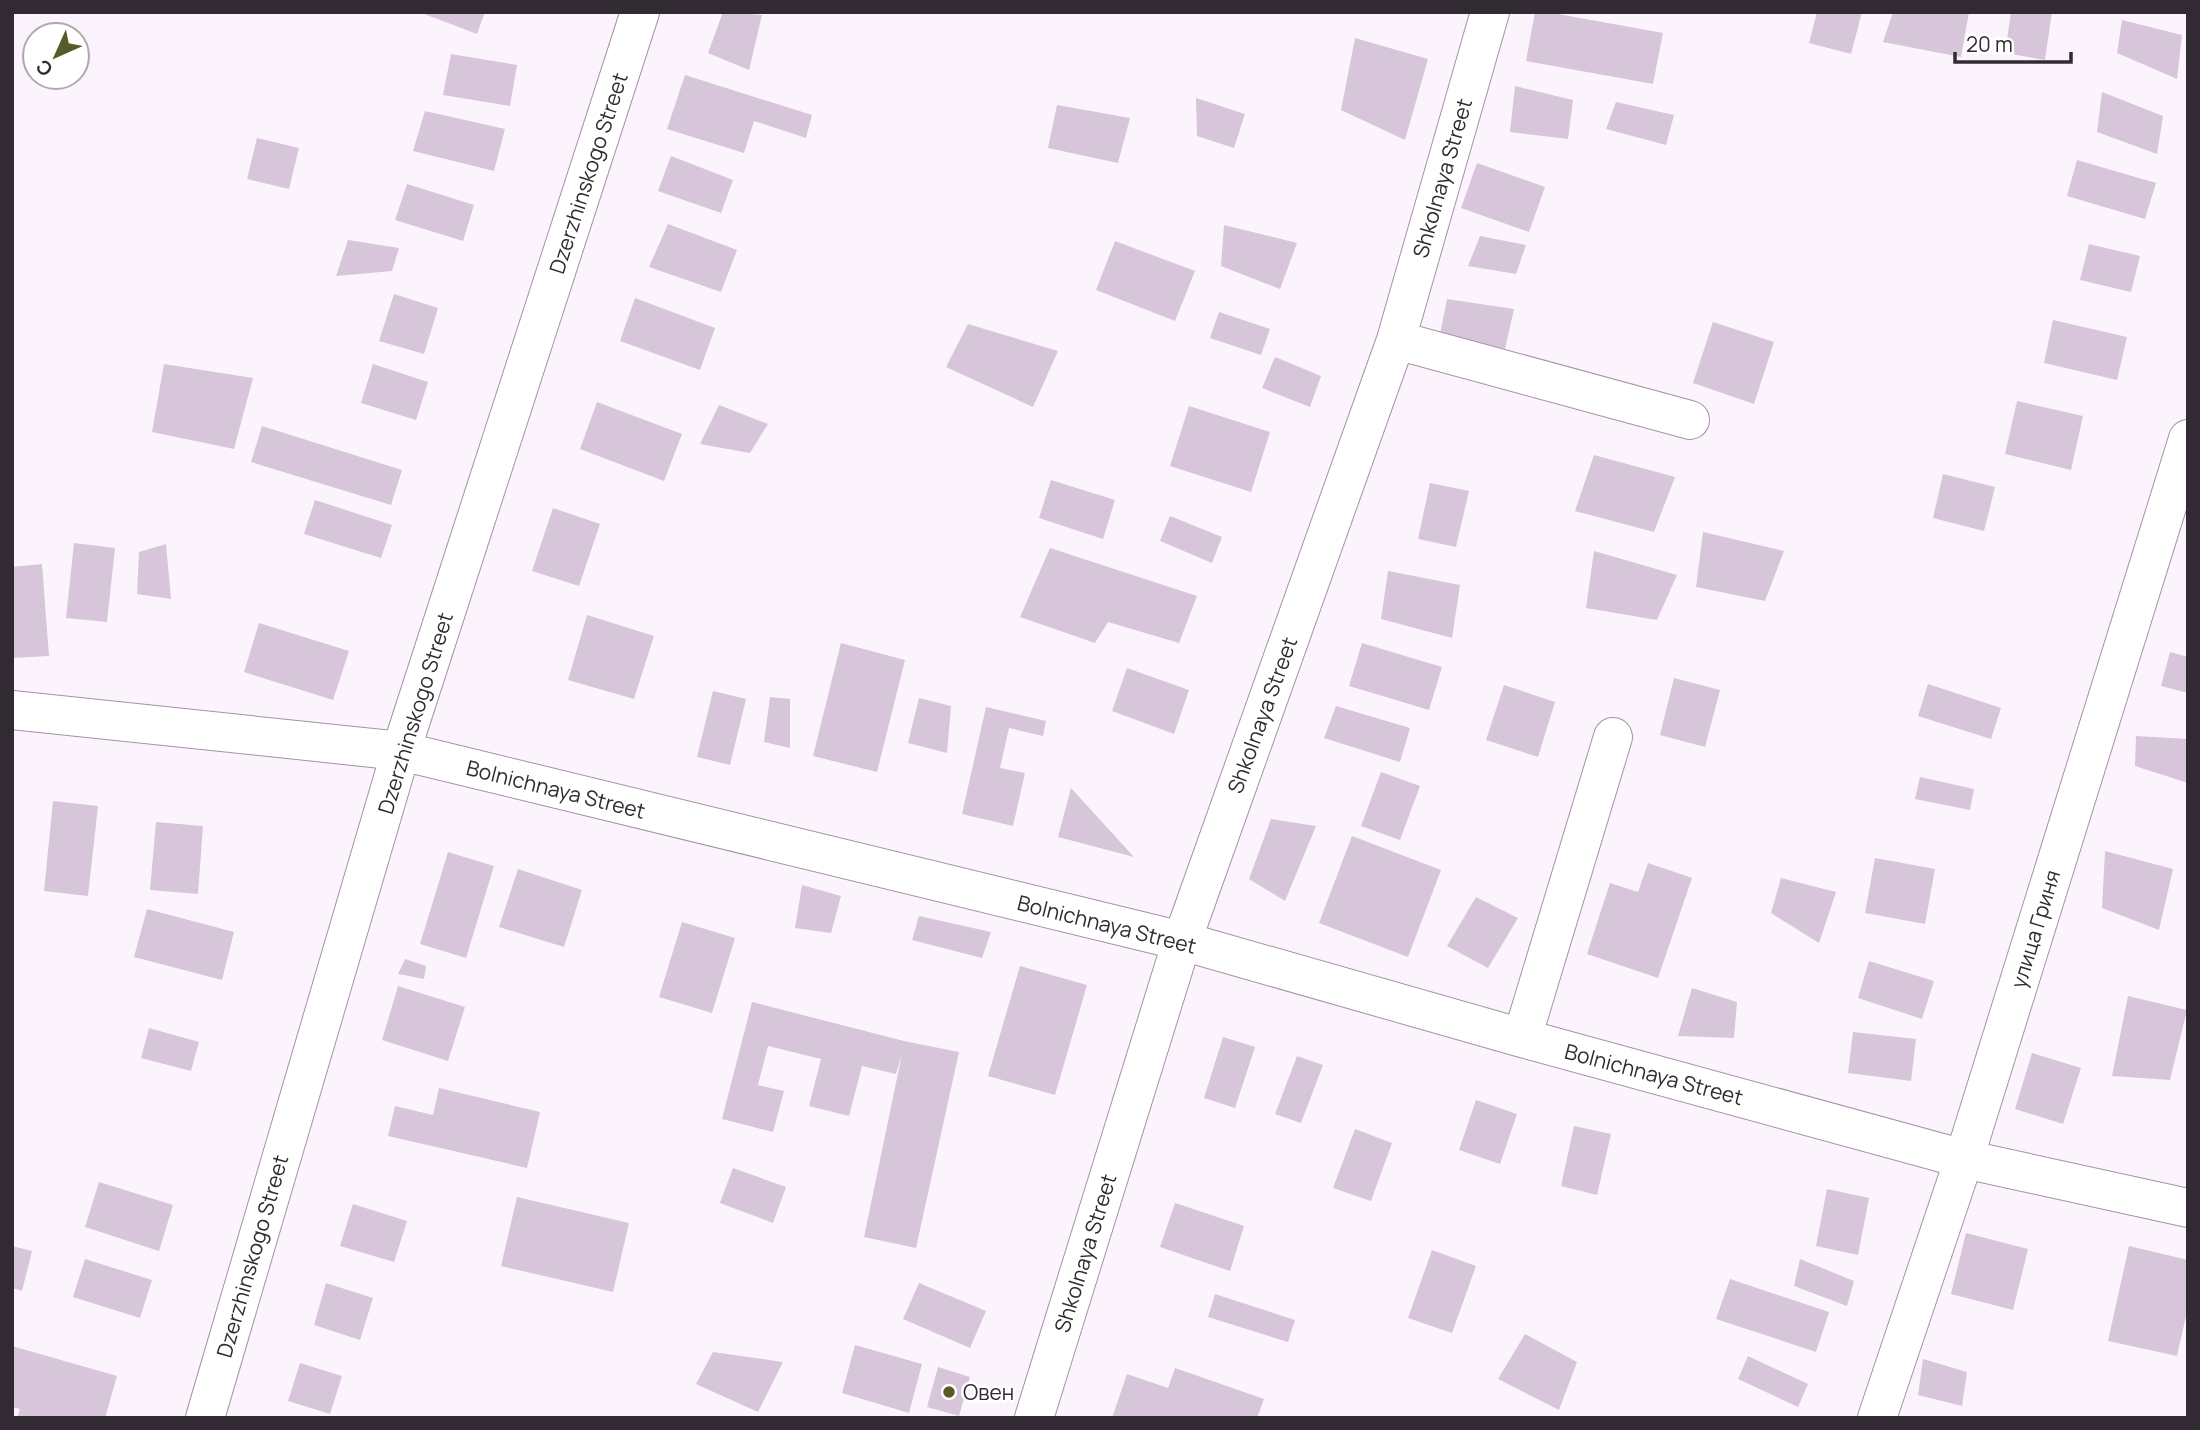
<svg xmlns="http://www.w3.org/2000/svg" width="2200" height="1430" font-family="Manrope,sans-serif">
<style>
.building{fill:#d7c5da}
.lines{fill:none;stroke-linecap:round;stroke-linejoin:round}
.minor-casing{stroke:#a492a6;stroke-width:40}
.minor{stroke:#fff;stroke-width:38}
.poi-dot{fill:#585b28;stroke:#fff;stroke-width:2.5}
.labels{text-anchor:middle;dominant-baseline:central;stroke-width:5;stroke-linejoin:round;paint-order:stroke}
.street-label{font-size:21px;fill:#312a32;stroke:#fff}
.poi-label{font-size:21px;fill:#312a32;stroke:#fff;text-anchor:start}
</style>
<rect width="100%" height="100%" fill="#fcf4fd"/>
<path class="building" d="M419 12H485L477 34Z
M723 12 762 15 749 70 708 53Z
M1535 12H1547L1663 33 1653 84 1526 61Z
M1817 12H1862L1851 54 1809 43Z
M1893 12H1969L1961 57 1883 42Z
M2011 12H2052L2045 60 2005 53Z
M2122 20 2182 35 2177 79 2117 53Z
M1355 38 1428 59 1405 140 1341 110Z
M451 54 517 65 510 106 443 95Z
M685 75 812 115 806 138 754 121 744 153 667 129Z
M1515 86 1573 100 1568 139 1510 132Z
M2102 92 2163 116 2157 154 2097 132Z
M1196 98 1245 114 1234 148 1197 136Z
M1616 102 1674 115 1666 145 1606 129Z
M1057 105 1130 118 1118 163 1048 148Z
M425 111 505 129 494 171 413 151Z
M257 138 299 148 289 189 247 179Z
M671 156 733 180 721 213 658 191Z
M2077 160 2156 183 2145 219 2067 196Z
M1477 163 1545 187 1529 232 1461 208Z
M407 184 474 205 463 241 395 220Z
M668 224 737 250 721 292 649 267Z
M1224 225 1297 243 1280 289 1221 266Z
M1480 236 1526 245 1516 274 1468 266Z
M348 240 399 248 392 271 336 276Z
M1115 241 1195 271 1175 321 1096 290Z
M2089 244 2140 256 2131 292 2080 280Z
M394 294 438 308 424 354 379 341Z
M635 298 715 328 700 370 620 341Z
M1447 299 1514 309 1505 349 1440 334Z
M1219 312 1270 329 1261 355 1210 338Z
M2053 320 2127 337 2117 380 2044 363Z
M1713 322 1774 342 1754 404 1693 383Z
M968 324 1058 351 1033 407 946 367Z
M1275 357 1321 376 1310 407 1262 388Z
M164 364 253 378 234 449 152 432Z
M373 364 428 382 416 420 361 403Z
M2017 401 2083 416 2071 470 2005 454Z
M597 402 682 434 664 481 580 449Z
M719 405 768 424 750 453 700 444Z
M1189 406 1270 432 1251 492 1170 466Z
M262 426 402 470 391 505 251 462Z
M1594 455 1675 477 1654 532 1575 511Z
M1943 474 1995 487 1984 531 1933 518Z
M1051 480 1115 500 1103 539 1039 518Z
M1430 483 1469 491 1456 547 1418 539Z
M315 500 392 525 381 558 304 534Z
M553 508 600 524 579 586 532 571Z
M1170 516 1222 537 1212 563 1160 541Z
M1703 532 1784 551 1765 601 1696 587Z
M74 543 115 548 107 622 66 618Z
M166 544 171 599 137 594 139 552Z
M1050 548 1197 596 1179 643 1108 622 1095 643 1020 617Z
M1594 551 1677 575 1657 620 1586 608Z
M42 564 49 656 12 658V567Z
M1388 571 1460 585 1452 638 1381 619Z
M587 615 654 636 634 699 568 680Z
M259 623 349 651 333 700 244 672Z
M841 643 905 660 877 772 813 756Z
M1362 643 1442 667 1429 710 1349 686Z
M2170 652 2188 657V693L2161 686Z
M1127 668 1189 690 1174 734 1112 711Z
M1674 678 1720 690 1705 747 1660 735Z
M1928 684 2001 708 1991 739 1918 716Z
M1504 685 1555 702 1538 757 1486 740Z
M713 691 746 699 730 765 697 757Z
M770 697 790 699V748L764 742Z
M919 698 951 706 947 753 908 743Z
M1336 706 1410 728 1400 762 1324 738Z
M986 707 1046 721 1043 736 1009 728 1000 768 1025 773 1013 826 962 814Z
M2136 736 2188 739V783L2135 766Z
M1381 772 1420 786 1400 840 1361 826Z
M1920 777 1974 789 1970 810 1915 799Z
M1071 788 1134 857 1058 837Z
M53 801 98 806 88 896 44 891Z
M1271 819 1316 826 1285 901 1249 879Z
M156 822 203 826 198 894 150 890Z
M1352 836 1441 870 1408 957 1319 923Z
M2105 851 2173 869 2159 930 2102 908Z
M448 852 494 866 466 958 420 944Z
M1875 858 1935 869 1925 924 1865 913Z
M1648 863 1692 878 1658 978 1587 954 1610 883 1638 892Z
M518 869 582 890 564 947 499 927Z
M1781 878 1836 892 1819 943 1771 913Z
M802 885 841 896 831 933 795 928Z
M1476 897 1518 918 1488 968 1447 946Z
M147 909 234 932 222 980 134 957Z
M919 916 991 932 982 958 912 940Z
M682 922 735 938 712 1013 659 997Z
M405 959 426 966 424 979 398 974Z
M1869 961 1934 981 1922 1019 1858 998Z
M1020 966 1087 985 1055 1095 988 1076Z
M398 986 465 1007 448 1061 382 1040Z
M1692 988 1737 1002 1734 1038 1678 1036Z
M2128 996 2187 1010 2170 1080 2112 1076Z
M752 1002 904 1041 959 1052 916 1248 864 1237 902 1054 896 1074 862 1066 849 1116 809 1106 821 1059 768 1046 758 1085 784 1091 773 1132 722 1119Z
M149 1028 199 1042 191 1071 141 1058Z
M1853 1032 1916 1039 1911 1081 1848 1073Z
M1223 1037 1255 1047 1235 1108 1204 1098Z
M2032 1053 2081 1068 2063 1124 2015 1109Z
M1297 1056 1323 1065 1301 1123 1275 1114Z
M439 1088 540 1112 527 1168 388 1136 395 1106 433 1115Z
M1476 1100 1517 1114 1500 1164 1459 1150Z
M1574 1126 1611 1134 1597 1195 1561 1186Z
M1355 1129 1392 1143 1371 1201 1333 1188Z
M733 1168 786 1187 773 1223 720 1203Z
M99 1182 173 1205 159 1251 85 1227Z
M1827 1189 1869 1198 1858 1255 1816 1246Z
M517 1197 629 1223 613 1292 501 1266Z
M1175 1203 1244 1226 1230 1271 1160 1247Z
M353 1204 407 1221 394 1262 340 1246Z
M1966 1233 2028 1249 2013 1310 1951 1294Z
M12 1246 32 1251 22 1291 12 1288Z
M2129 1246 2188 1260V1307L2177 1356 2108 1341Z
M1432 1250 1476 1266 1452 1333 1408 1318Z
M85 1259 152 1280 140 1318 73 1297Z
M1800 1259 1854 1281 1847 1306 1794 1286Z
M1730 1279 1829 1312 1816 1352 1716 1319Z
M326 1283 373 1298 360 1340 314 1325Z
M919 1283 986 1311 970 1348 903 1319Z
M1215 1294 1295 1320 1288 1342 1208 1317Z
M1525 1334 1577 1362 1559 1410 1498 1379Z
M855 1345 922 1364 909 1413 842 1393Z
M12 1346 117 1376 105 1418H17L20 1409 12 1407Z
M713 1352 783 1362 758 1412 696 1384Z
M1748 1356 1808 1384 1798 1407 1738 1379Z
M1923 1359 1967 1372 1962 1406 1918 1395Z
M300 1363 342 1376 330 1414 288 1401Z
M938 1367 970 1377 959 1416 927 1407Z
M1175 1368 1264 1399 1257 1418H1112L1127 1374 1168 1388Z"/>
<g class="lines">
<defs>
<path id="minor" d="M1396 340 1690 420
M12 710 401 751 1182 941 1522 1038 1964 1159 2188 1208
M1522 1038 1613 737
M205 1418 401 751 640 12
M1034 1418 1182 941 1396 340 1490 12
M1877 1418 1964 1159 2188 439"/>
</defs>
<use href="#minor" class="minor-casing"/>
<use href="#minor" class="minor"/>
</g>
<circle class="poi-dot" cx="949" cy="1392" r="7"/>
<g class="labels">
<g class="street-label">
<text transform="translate(588 173) rotate(-72)">Dzerzhinskogo Street</text>
<text transform="translate(1442 178) rotate(-74)">Shkolnaya Street</text>
<text transform="translate(415 713) rotate(-73)">Dzerzhinskogo Street</text>
<text transform="translate(1262 715) rotate(-70)">Shkolnaya Street</text>
<text transform="translate(556 789) rotate(14)">Bolnichnaya Street</text>
<text transform="translate(1107 924) rotate(14)">Bolnichnaya Street</text>
<text transform="translate(2035 929) rotate(-73)">улица Гриня</text>
<text transform="translate(1654 1074) rotate(15)">Bolnichnaya Street</text>
<text transform="translate(1085 1253) rotate(-73)">Shkolnaya Street</text>
<text transform="translate(252 1256) rotate(-74)">Dzerzhinskogo Street</text>
</g>
<g class="poi-label">
<text x="963" y="1392">Овен</text>
</g>
</g>
<rect width="2200" height="1430" fill="none" stroke="#312a32" stroke-width="28"/>
<g transform="translate(56 56) rotate(225)"><circle r="33" fill="#ffffff" stroke="#adaaad" stroke-width="2"/>
<path d="M0-5L12 26L0 18L-12 26Z" fill="#585b28"/>
<text y="-10" font-size="19" font-weight="bold" text-anchor="middle" fill="#312a32">С</text>
</g>
<path d="M1955 52v10h116v-10" fill="none" stroke="#312a32" stroke-width="3.5"/>
<text x="1966" y="52" font-size="21" fill="#312a32" stroke="#ffffff" stroke-width="5" paint-order="stroke">20 m</text>
</svg>
